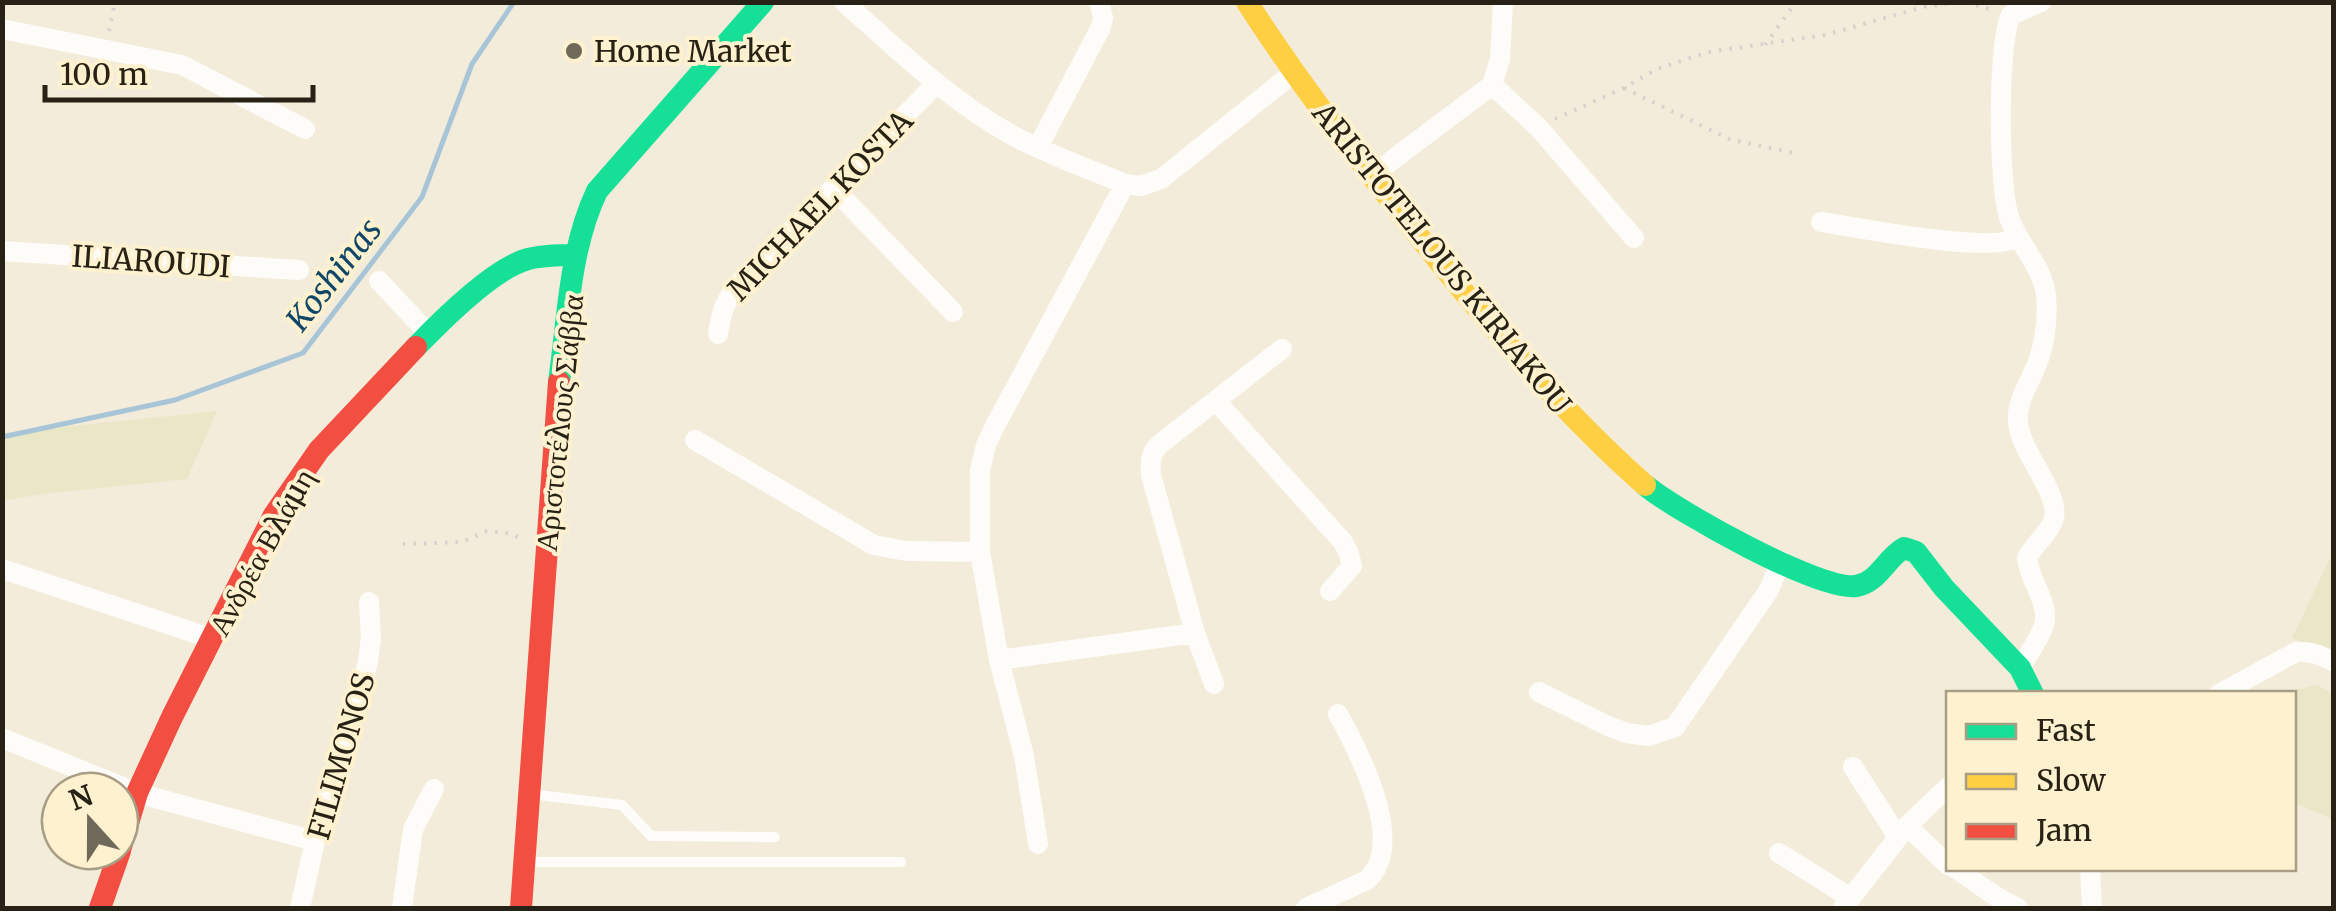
<svg xmlns="http://www.w3.org/2000/svg" width="2336" height="911" font-family="Merriweather,serif">
<style>
.green{fill:#e9e7c7}
.lines{fill:none;stroke-linecap:round;stroke-linejoin:round}
.stream{stroke:#a8c5d7;stroke-width:5}
.path{stroke:#d5d2cd;stroke-width:4;stroke-dasharray:2.5 8;stroke-linecap:butt}
.lane{stroke:#fdfcf9;stroke-width:10}
.street{stroke:#fdfcf9;stroke-width:20}
.fast{stroke:#16e098;stroke-width:22}
.slow{stroke:#ffcf43;stroke-width:22}
.jam{stroke:#f24e42;stroke-width:22}
.poi-dot{fill:#6f695a;stroke:#fef1cf;stroke-width:4}
.labels{text-anchor:middle;dominant-baseline:central;stroke-width:8;stroke-linejoin:round;paint-order:stroke}
.poi-label{font-size:30px;fill:#272215;stroke:#fef1cf;text-anchor:start}
.street-label{font-size:30px;fill:#272215;stroke:#fef1cf}
.water-label{font-size:32px;font-style:italic;fill:#104667;stroke:#fef1cf}
</style>
<rect width="100%" height="100%" fill="#f4ecda"/>
<path class="green" d="M217 411 187 479 42 494 3 501V433Z
M2333 552V655L2292 638Z
M2317 685 2333 693V819L2294 803V694L2281 693Z"/>
<g class="lines">
<path class="stream" d="M2 437 175 400 303 353 422 197 472 64 514 2"/>
<path class="path" d="M1966 2 1992 10
M109 31 115 2
M1765 45 1796 2
M1624 88 1729 139 1799 154
M1555 119 1624 88 1657 69 1708 52 1825 35 1923 7 1960 2
M403 544 462 542 487 531 509 533 524 540"/>
<path class="lane" d="M530 794 622 805 651 836 775 837
M527 862H901"/>
<path class="street" d="M844 2C897 49 948 99 1010 134 1046 154 1087 168 1125 184L1141 186 1161 179 1292 74
M2 29 182 65 305 129
M1492 85 1538 127 1634 238
M1492 85 1500 59 1503 2
M1038 147 1101 27 1103 18 1099 2
M1371 176 1492 85
M833 188 953 312
M1821 222C1857 227 1994 255 2018 237
M2 251 299 270
M379 281 429 334
M718 334C721 313 725 300 739 283L936 84
M1216 401 1343 542 1349 554 1352 566 1330 591
M695 440 874 545 906 551 980 552
M2 569 213 639
M999 660 1195 633
M2020 668C2027 656 2045 631 2045 619 2046 598 2029 579 2027 558 2034 544 2047 536 2053 521 2063 495 2020 453 2018 422 2016 401 2030 383 2037 364 2045 344 2048 318 2046 296 2043 267 2020 246 2010 220 1998 190 1997 43 2011 15L2041 2
M1214 684 1195 633 1151 475C1150 462 1150 453 1160 444L1282 349
M1539 692 1608 726 1627 733 1649 736 1675 727 1769 590 1781 561
M2219 694 2296 652C2311 651 2321 655 2334 662
M2 738 137 793 315 841
M1853 767 1898 837
M1907 826 1948 865
M1038 844 1024 756 999 660 980 552V470L986 445 995 426 1125 184
M1779 853 1851 898
M1954 868C1976 881 1994 898 2018 908
M2090 868 2092 908
M300 908 315 841 368 662 371 637 369 602
M402 908 413 829 434 789
M1306 908 1367 880C1407 843 1359 752 1338 714
M1843 908 1907 826 1948 787"/>
<path class="fast" d="M416 347C441 321 494 268 528 259 544 255 560 255 576 255
M559 382C568 319 569 250 597 191L763 2
M1645 485C1676 511 1819 591 1856 586 1878 583 1886 558 1904 548L1916 552 1944 588 2020 668 2033 694"/>
<path class="slow" d="M1247 2C1298 82 1356 156 1414 230 1486 321 1558 408 1645 485"/>
<path class="jam" d="M120 850 137 793 172 717 274 515 319 450 416 347
M100 908 120 851
M521 908 559 382"/>
</g>
<circle class="poi-dot" cx="574" cy="51" r="10"/>
<g class="labels">
<g class="poi-label">
<text x="594" y="51">Home Market</text>
</g>
<g class="street-label">
<text transform="translate(820 205) rotate(-46)">MICHAEL KOSTA</text>
<text transform="translate(1442 258) rotate(51)">ARISTOTELOUS KIRIAKOU</text>
<text transform="translate(151 261) rotate(4)">ILIAROUDI</text>
<text transform="translate(559 423) rotate(-84)">Αριστοτέλους Σάββα</text>
<text transform="translate(261 552) rotate(-61)">Ανδρέα Βλάμη</text>
<text transform="translate(341 756) rotate(-74)">FILIMONOS</text>
</g>
<g class="water-label">
<text transform="translate(334 275) rotate(-52)">Koshinas</text>
</g>
</g>
<rect width="2336" height="911" fill="none" stroke="#272215" stroke-width="10"/>
<rect x="1946" y="691" width="350" height="180" fill="#fef1cf" stroke="#a89e85" stroke-width="2.5"/>
<rect x="1966" y="724" width="50" height="15" fill="#16e098" stroke="#a89e85" stroke-width="2.5"/>
<text x="2036" y="741" font-size="30" fill="#272215">Fast</text>
<rect x="1966" y="774" width="50" height="15" fill="#ffcf43" stroke="#a89e85" stroke-width="2.5"/>
<text x="2036" y="791" font-size="30" fill="#272215">Slow</text>
<rect x="1966" y="824" width="50" height="15" fill="#f24e42" stroke="#a89e85" stroke-width="2.5"/>
<text x="2036" y="841" font-size="30" fill="#272215">Jam</text>
<g transform="translate(90 821) rotate(339)"><circle r="48" fill="#fef1cf" stroke="#a89e85" stroke-width="2.5"/>
<path d="M0-8L18 38L0 25L-18 38Z" fill="#6f695a"/>
<text y="-15" font-size="28" font-weight="bold" text-anchor="middle" fill="#272215">N</text>
</g>
<path d="M45 85v15h268v-15" fill="none" stroke="#272215" stroke-width="5"/>
<text x="60" y="85" font-size="30" fill="#272215" stroke="#fef1cf" stroke-width="8" paint-order="stroke">100 m</text>
</svg>
